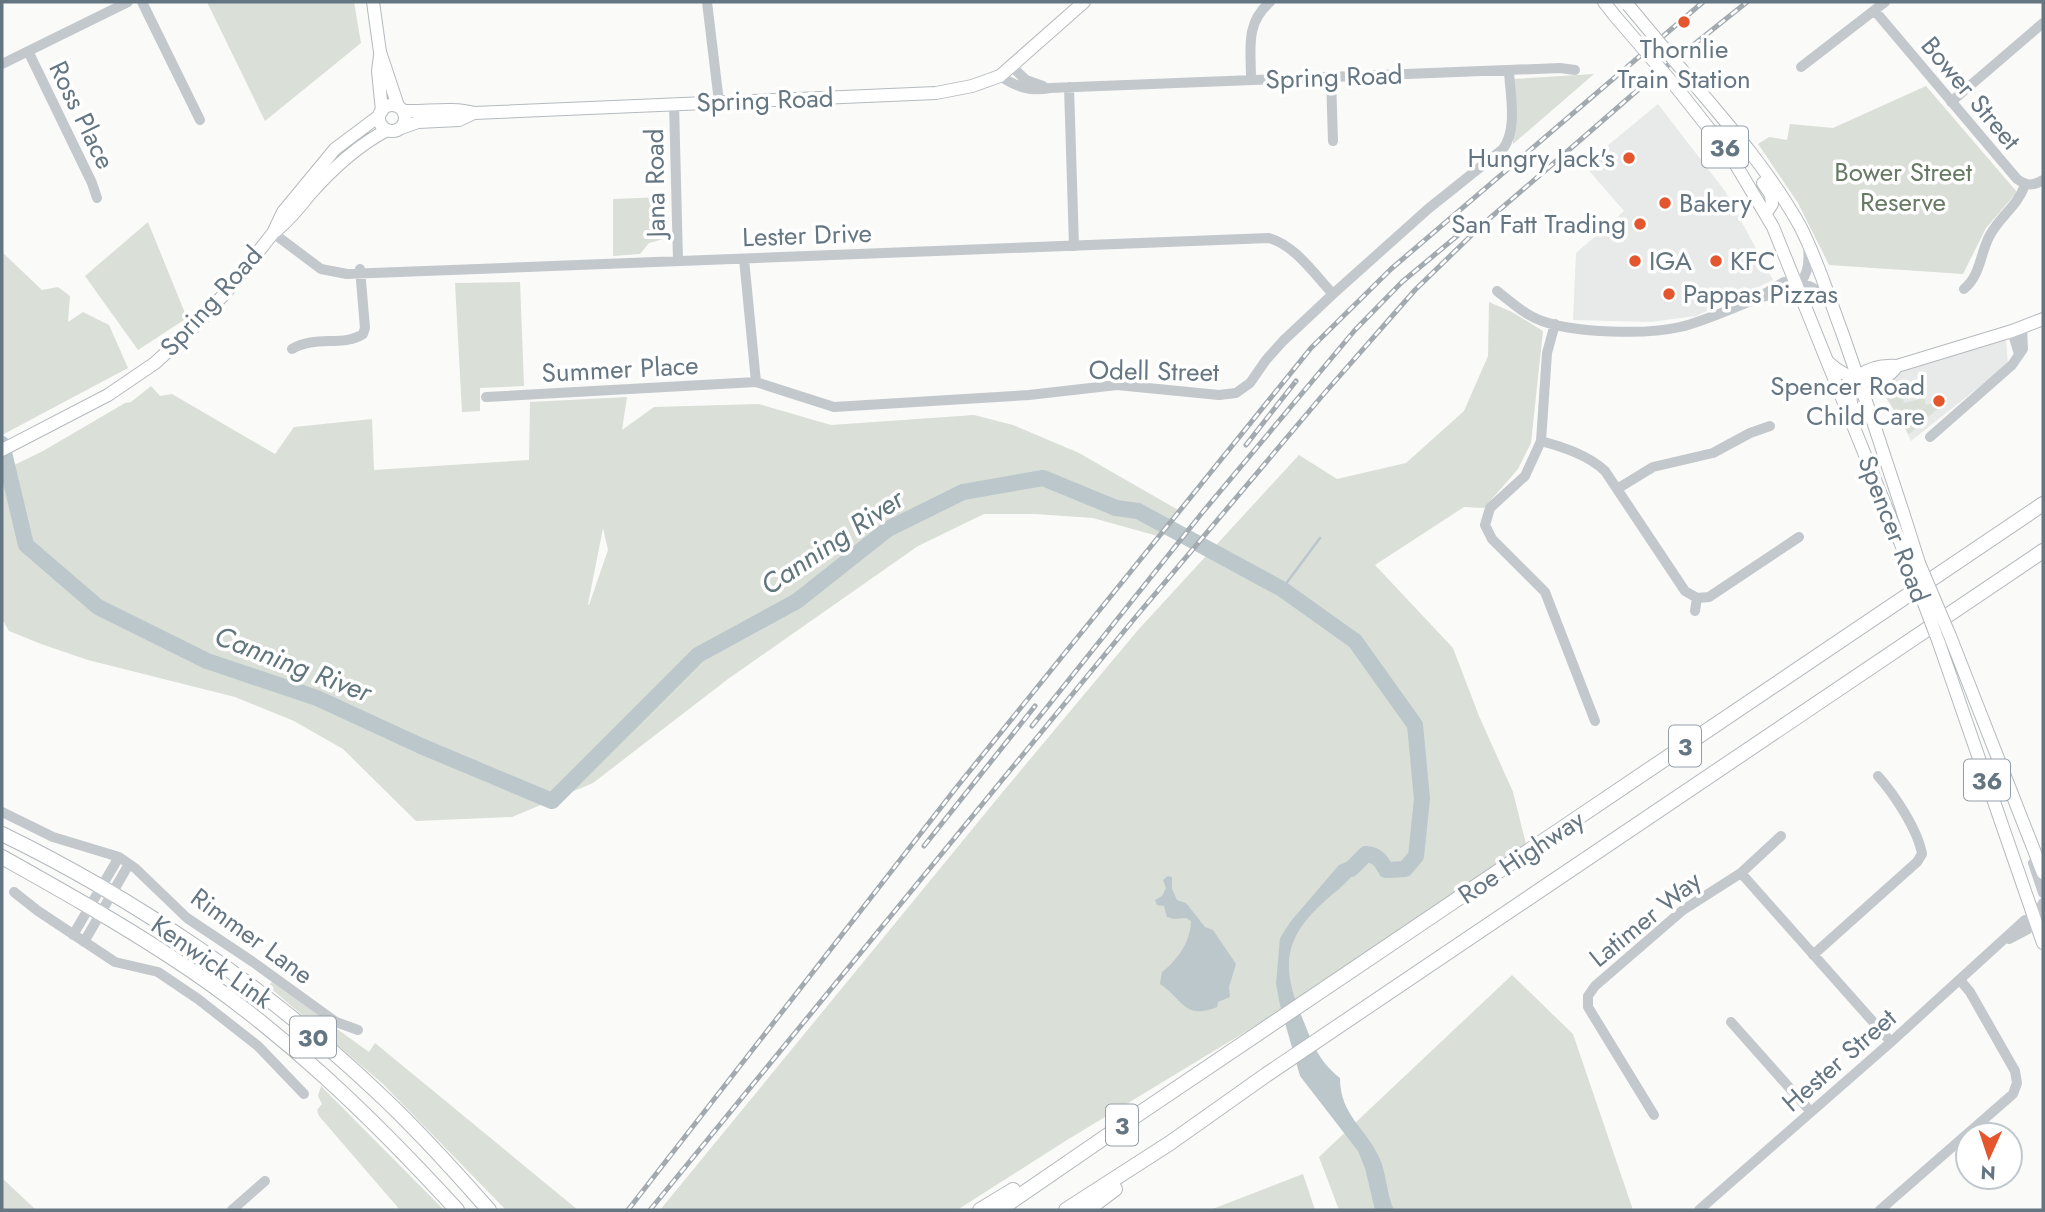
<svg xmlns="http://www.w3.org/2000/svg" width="2045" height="1212" font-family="Jost,sans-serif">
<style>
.built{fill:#e8e9e9}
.green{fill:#dadfd7;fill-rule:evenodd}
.water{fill:#bbc7cb}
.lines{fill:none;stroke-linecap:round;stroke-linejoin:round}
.stream{stroke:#bbc7cb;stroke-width:2.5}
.river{stroke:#bbc7cb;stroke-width:16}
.major-casing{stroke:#b5babe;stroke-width:14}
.highway-casing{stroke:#b4b9bd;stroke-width:16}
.minor{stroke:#c3c8cc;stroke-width:10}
.major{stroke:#fff;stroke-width:12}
.highway{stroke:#fff;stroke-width:14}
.rail-casing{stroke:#a2aab0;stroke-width:5}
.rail{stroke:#fff;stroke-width:2.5;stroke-dasharray:8;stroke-linecap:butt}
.major-bridge-casing{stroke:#b5babe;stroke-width:14;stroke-linecap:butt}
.major-bridge{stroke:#fff;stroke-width:12}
.poi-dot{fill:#e4572e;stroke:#fff;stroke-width:2.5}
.labels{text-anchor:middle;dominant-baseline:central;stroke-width:7;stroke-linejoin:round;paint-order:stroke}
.shield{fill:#fff;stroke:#939fa8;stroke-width:2}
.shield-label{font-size:24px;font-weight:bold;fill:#657683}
.poi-label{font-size:26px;fill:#657683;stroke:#fff;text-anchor:start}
.street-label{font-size:26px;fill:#657683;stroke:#fff}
.park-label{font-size:26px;fill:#687a64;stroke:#fff}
.water-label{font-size:28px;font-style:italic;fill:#60757c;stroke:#fff}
</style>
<rect width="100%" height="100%" fill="#fafaf8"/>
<path class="built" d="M1658 104 1725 191 1773 280 1696 316 1651 322 1573 320 1576 253 1624 211 1584 165Z
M2006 340 2008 364 1911 441 1878 375Z"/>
<path class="green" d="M207 2H354L361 43 265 121Z
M1594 74 1513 144V79Z
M1926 86 2017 192 1986 228 1963 274 1829 265 1798 203 1758 144 1769 137 1787 140 1790 124 1833 128Z
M665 197 667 238 649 243 640 254 613 256V199Z
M148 222 187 318 138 350 85 276Z
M2 252 42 290 58 287 70 296 68 322 83 312 109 325 128 368 2 435Z
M520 282 524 386 480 388V411L462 412 455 283Z
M1489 302 1512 312 1543 331 1531 443 1518 469 1484 508 1464 507 1375 565 1453 648 1479 716 1513 792 1526 844 1275 1014 1067 1140 957 1210H660L1006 788 1138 630 1299 455 1337 479 1406 463 1464 411 1488 356Z
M1898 380 1904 403 1924 398 1926 405 1942 401 1943 404 1909 434 1883 393 1887 384Z
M151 386 160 396 172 394 275 454 294 427 372 419 374 470 529 460 530 402 627 397 622 430 654 407 759 404 831 425 974 415 1013 425 1079 453 1180 511 1161 537 1093 518 1035 514H984L918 546 728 679 593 783 512 817 416 821 343 749 294 721 235 697 88 660 41 644 9 631 2 619V471L43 451 125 403 131 402ZM603 528 608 550 589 605 588 604Z
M1512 975 1573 1034 1633 1210H1339L1319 1157Z
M272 982 369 1052 375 1043 578 1210H506L383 1084 268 986Z
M321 1086 444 1210H400L319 1116 317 1110 322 1104 318 1096Z
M1303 1174 1315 1210H1210Z
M2 1178 36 1210H2Z"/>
<path class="water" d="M1366 854C1358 873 1343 886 1327 899 1285 936 1280 964 1301 1015 1312 1041 1317 1060 1340 1078 1340 1115 1365 1127 1379 1157 1387 1174 1386 1193 1394 1210H1375L1365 1168 1358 1151 1300 1076 1280 1005 1276 984 1280 938 1291 921 1339 865Z
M1168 876 1172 877V889L1177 900 1186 903 1205 927 1213 930 1236 964 1229 987 1230 997 1218 1002 1217 1007C1184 1020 1184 1000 1160 984L1162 972C1177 961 1191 941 1191 921L1186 918 1174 919 1167 917 1164 906 1157 905 1155 900 1162 896 1166 888 1163 880Z"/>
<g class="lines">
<path class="stream" d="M1282 589 1320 538"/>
<path class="river" d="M2 444 26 545 98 607 207 661 317 698 421 746 552 801 698 655 797 601 888 529 963 492 1043 478 1116 508 1138 511 1282 589 1355 641 1415 725 1422 799 1416 856 1405 869 1386 870C1381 860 1377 855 1366 854L1351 869"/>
<defs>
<path id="major" d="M373 2 380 52 398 106
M1604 2 1615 16
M380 56 378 71 382 111
M1688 77C1728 124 1770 172 1800 226 1818 261 1829 298 1843 335 1870 411 1895 486 1919 563
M1676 87 1730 155 1773 227 1911 569
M379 118a13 13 0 1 1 26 0a13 13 0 1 1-26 0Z
M403 111C427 112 452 107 474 113L936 93 972 86 1000 76 1084 2
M401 128 418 122 459 120 474 113
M1763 183 1771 195 1772 204 1766 213
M276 231C289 220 299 208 310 194 332 169 357 146 387 130
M1828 362C1846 379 1880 391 1897 366
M1853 409C1841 378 1870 364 1897 366L2012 331 2043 319
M2 450 108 395 155 363 192 329 229 289 273 233 283 212 335 149 379 116
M1950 636 2043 873
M1939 643 2043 943"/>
<path id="highway" d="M2 834C134 898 268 989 375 1090 415 1127 453 1169 489 1210
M2 857C59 889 116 921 171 957 279 1027 371 1116 457 1210
M980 1210 1013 1190
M999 1210 1143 1111 2043 504
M1066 1210 1170 1143 1266 1075 2043 551
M1087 1210 1115 1189"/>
</defs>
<use href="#major" class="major-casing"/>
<use href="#highway" class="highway-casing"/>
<path class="minor" d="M142 2 200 120
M707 2 719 102
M1875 11 2017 179C2027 186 2033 186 2043 180
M28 51 92 183 97 198
M2 64 128 2
M1011 66 1026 80 1043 86
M1801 67 1885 2
M1000 76C1017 87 1030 92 1050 88L1560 68 1575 70
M1331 77 1333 141
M1251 79C1251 49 1245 23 1270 2
M1069 87 1074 246
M1951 102 2043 23
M674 103 678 261
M273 233 321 269 347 274 1269 238C1296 246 1314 274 1333 294
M744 259 756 382 834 407 1029 395 1117 385 1219 395 1236 393 1250 383 1266 360 1283 341 1333 294 1428 209 1503 149C1518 128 1510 95 1509 71
M1964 289C1981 275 1980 253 1990 235 2001 215 2017 207 2025 185
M1497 291C1511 302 1525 315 1542 321 1575 333 1646 335 1680 327 1704 321 1728 310 1751 301 1783 288 1813 295 1808 247
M1766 293 1784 282 1809 286 1829 297
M1555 324 1547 353 1541 441 1525 476 1490 508 1485 525 1492 539 1545 592 1595 721
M2012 331 2019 354
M292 349C315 335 344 347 363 334L365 328 360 269
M486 397 756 382
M1930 437 2012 365 2023 349 2022 328
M1541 441C1563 447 1588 455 1605 471L1685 591 1697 598 1709 597 1799 537
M1617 489 1653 467 1713 453 1750 433 1770 426
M1695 611 1697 598
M2 812 53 837 119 857 135 868 187 918 253 962 336 1022 358 1030
M2033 863 2043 893
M1741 873 1891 1042
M14 892 38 911 115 962 158 972 198 999 258 1046 304 1094
M73 935 119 857
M2009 939 2028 929 2043 903
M84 942 129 864
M1813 955 1917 862 1922 854C1918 830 1894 794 1878 776
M1731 1022 1811 1112
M1654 1115 1588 1007V996L1595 986 1683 910 1741 873 1781 836
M232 1210 265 1181
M1699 1210 1891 1042 2025 920 2043 919
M1880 1210 2013 1094 2017 1083 2015 1071 1970 992 1960 980"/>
<use href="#major" class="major"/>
<use href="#highway" class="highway"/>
<defs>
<path id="rail" d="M1246 445 1296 381
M1032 726 1202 513 1355 330 1402 282 1469 226
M924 846 1035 706
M628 1210 956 788 1311 348 1391 269 1703 2
M650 1210 1134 619 1322 396 1415 290 1483 224 1555 162 1647 82 1747 2"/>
</defs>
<use href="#rail" class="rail-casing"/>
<use href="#rail" class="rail"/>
<defs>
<path id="major-bridge" d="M1628 5 1688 77
M1615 16 1676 87
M1919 563 1950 636
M1911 569 1939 643"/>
</defs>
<use href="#major-bridge" class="major-bridge-casing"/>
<use href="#major-bridge" class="major-bridge"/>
</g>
<g class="poi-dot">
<circle cx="1684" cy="22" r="7"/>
<circle cx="1629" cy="158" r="7"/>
<circle cx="1665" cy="203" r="7"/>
<circle cx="1640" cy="224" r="7"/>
<circle cx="1635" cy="261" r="7"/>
<circle cx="1716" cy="261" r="7"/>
<circle cx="1669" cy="294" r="7"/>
<circle cx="1939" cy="401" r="7"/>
</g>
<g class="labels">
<g class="shield">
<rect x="1702" y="126.5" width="46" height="41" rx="5"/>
<rect x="1669" y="725.5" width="32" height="41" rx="5"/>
<rect x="1964" y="759.5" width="46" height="41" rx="5"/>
<rect x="290" y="1016.5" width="46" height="41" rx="5"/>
<rect x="1106" y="1104.5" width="32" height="41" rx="5"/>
</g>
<g class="shield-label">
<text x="1725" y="147">36</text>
<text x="1685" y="746">3</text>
<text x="1987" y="780">36</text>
<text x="313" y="1037">30</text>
<text x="1122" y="1125">3</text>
</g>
<g class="poi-label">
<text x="1684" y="49" text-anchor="middle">Thornlie<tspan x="1684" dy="30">Train Station</tspan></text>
<text x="1615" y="158" text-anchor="end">Hungry Jack's</text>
<text x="1679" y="203">Bakery</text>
<text x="1626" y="224" text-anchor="end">San Fatt Trading</text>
<text x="1649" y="261">IGA</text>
<text x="1730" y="261">KFC</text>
<text x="1683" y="294">Pappas Pizzas</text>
<text x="1925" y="386" text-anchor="end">Spencer Road<tspan x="1925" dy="30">Child Care</tspan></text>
</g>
<g class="street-label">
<text transform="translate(1334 77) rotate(-2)">Spring Road</text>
<text transform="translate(1971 93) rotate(50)">Bower Street</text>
<text transform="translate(765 100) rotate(-2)">Spring Road</text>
<text transform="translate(82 115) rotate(64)">Ross Place</text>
<text transform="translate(655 183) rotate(-91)">Jana Road</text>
<text transform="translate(807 235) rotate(-2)">Lester Drive</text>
<text transform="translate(211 301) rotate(-48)">Spring Road</text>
<text transform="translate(620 369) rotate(-3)">Summer Place</text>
<text transform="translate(1154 371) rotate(1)">Odell Street</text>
<text transform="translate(1894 529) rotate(69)">Spencer Road</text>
<text transform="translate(1521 857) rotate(-34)">Roe Highway</text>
<text transform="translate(1645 919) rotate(-39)">Latimer Way</text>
<text transform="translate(252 936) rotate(36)">Rimmer Lane</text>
<text transform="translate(212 962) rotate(35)">Kenwick Link</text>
<text transform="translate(1839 1060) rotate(-41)">Hester Street</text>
</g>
<g class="park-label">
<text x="1903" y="172">Bower Street<tspan x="1903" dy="30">Reserve</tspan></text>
</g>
<g class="water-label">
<text transform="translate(832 542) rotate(-34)">Canning River</text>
<text transform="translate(293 664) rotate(21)">Canning River</text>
</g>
</g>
<rect width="2045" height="1212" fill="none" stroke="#657683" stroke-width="7"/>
<g transform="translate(1989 1156) rotate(183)"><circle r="33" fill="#ffffff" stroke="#c1c8cd" stroke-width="2"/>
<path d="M0-5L12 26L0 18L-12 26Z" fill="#e4572e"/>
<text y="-10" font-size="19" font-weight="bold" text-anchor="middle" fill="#657683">N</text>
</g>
</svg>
